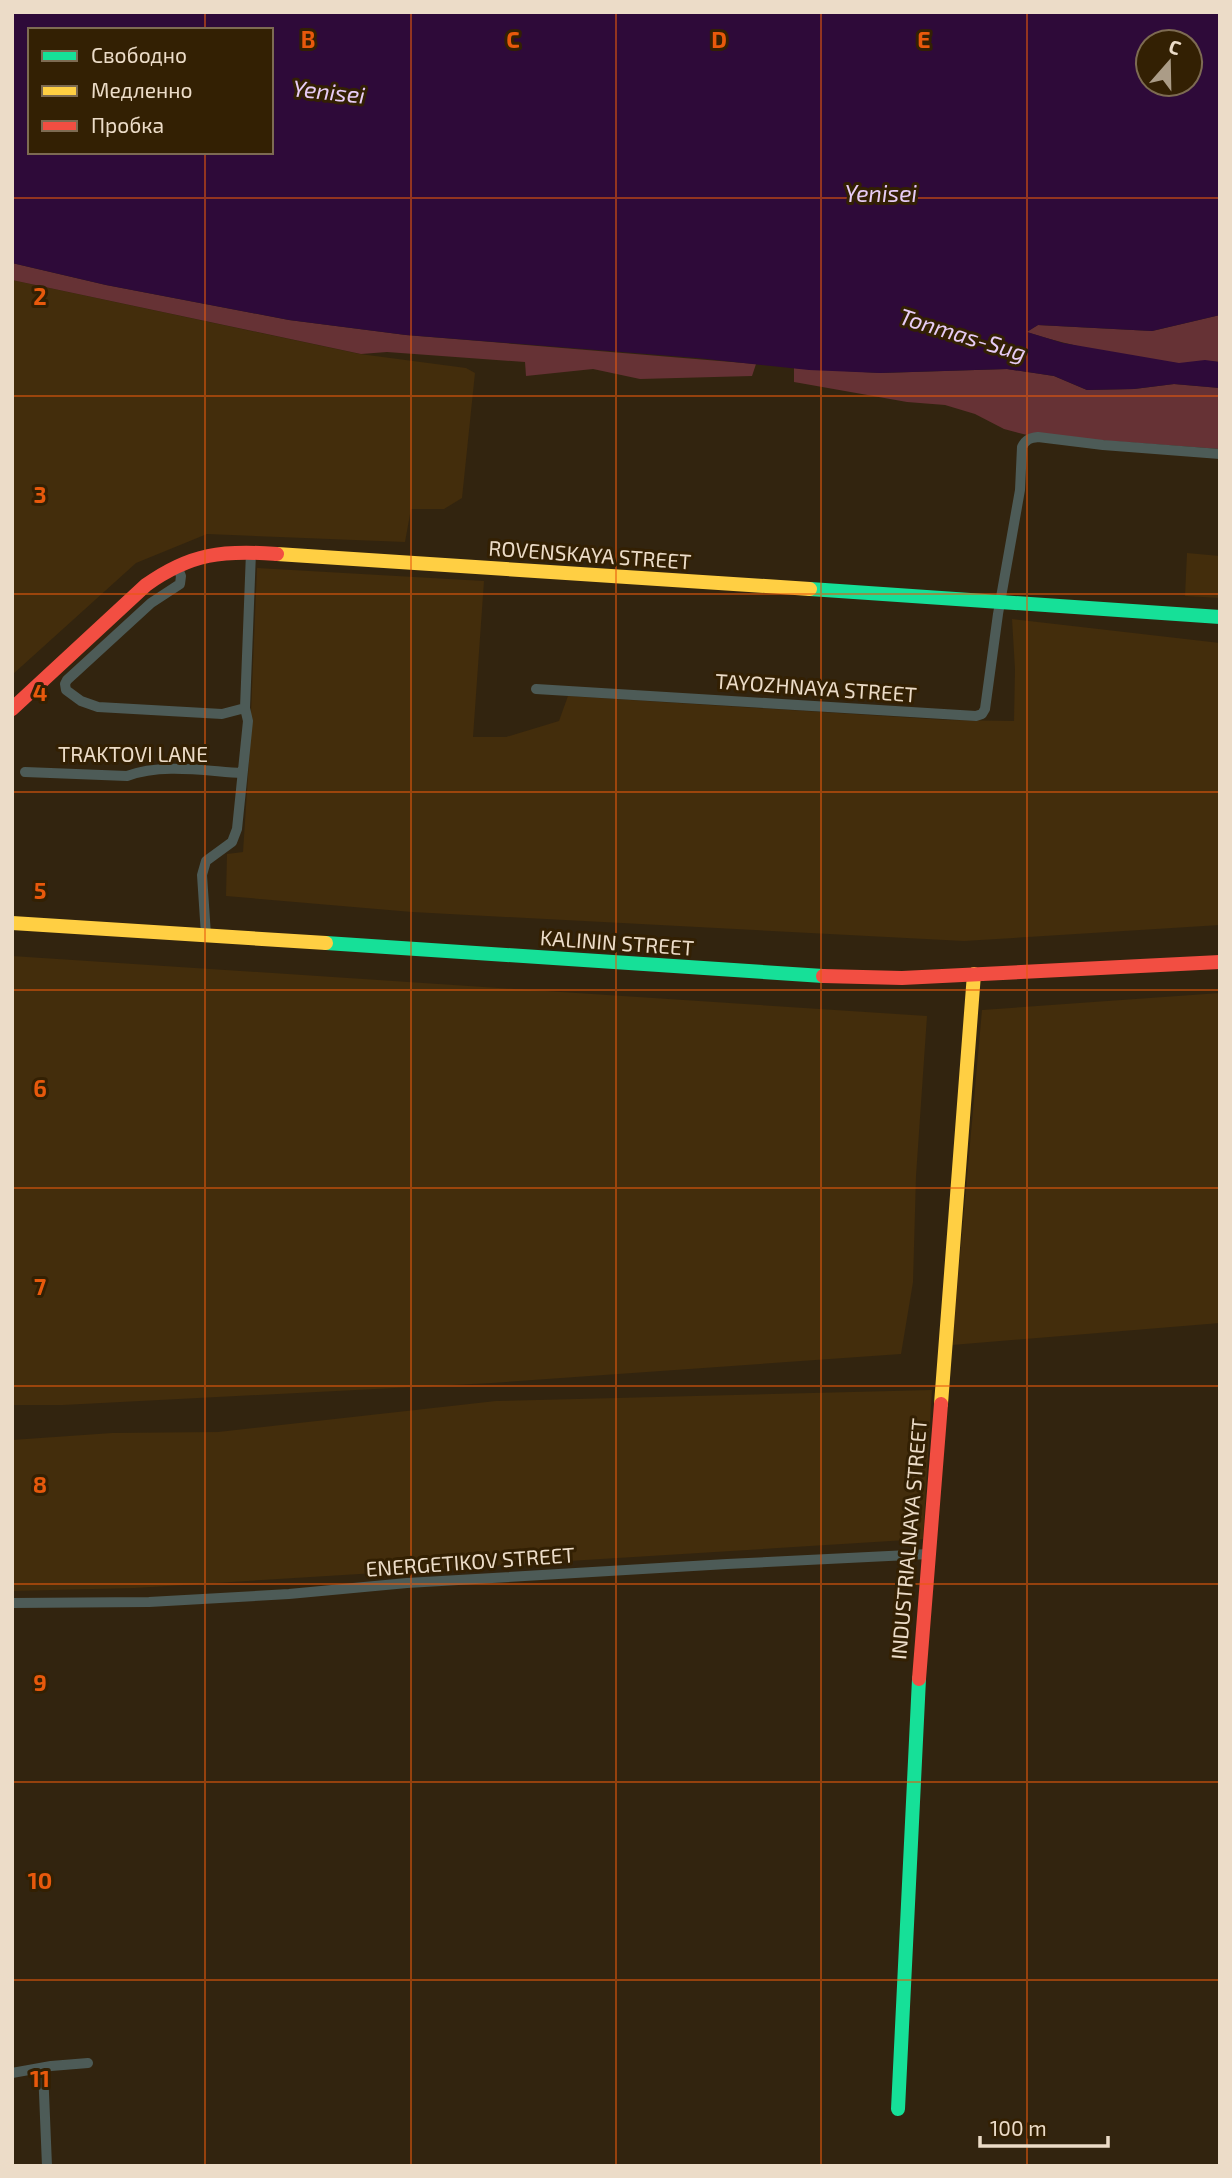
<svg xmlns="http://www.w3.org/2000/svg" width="1232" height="2178" font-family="'Exo 2',sans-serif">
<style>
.built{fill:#432d0c}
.green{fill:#663235}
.water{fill:#2e0a39;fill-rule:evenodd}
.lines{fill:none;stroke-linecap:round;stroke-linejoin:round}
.street{stroke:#4d5b57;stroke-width:10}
.fast{stroke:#16e098;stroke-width:14}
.slow{stroke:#ffcf43;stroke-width:14}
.jam{stroke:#f24e42;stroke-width:14}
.grid{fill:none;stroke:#e8590c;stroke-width:2;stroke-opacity:0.55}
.labels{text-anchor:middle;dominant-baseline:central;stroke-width:6;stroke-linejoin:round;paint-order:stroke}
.street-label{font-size:21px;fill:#ecdcc8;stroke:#332003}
.water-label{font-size:23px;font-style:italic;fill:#e7ccf5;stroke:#332003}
.grid-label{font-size:23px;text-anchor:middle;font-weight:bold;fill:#e8590c;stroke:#332003;stroke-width:6;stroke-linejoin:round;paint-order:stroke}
</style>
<rect width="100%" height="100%" fill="#32240f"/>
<path class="built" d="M12 280 360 354 466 368 475 373 462 498 444 509H411L405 542 207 534 136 563 12 675Z
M1187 553 1220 556V598L1185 596Z
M257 568 484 581 473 737H506L559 721 568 696 947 720 1014 721 1015 669 1012 619 1220 643V925L964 941 412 912 226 896 227 854 243 852 249 761Z
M12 956 927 1016 916 1176 913 1282 901 1354 492 1383 63 1405H12Z
M1220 993V1323L952 1345 982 1010Z
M932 1390 923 1539 135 1588 12 1591V1440L112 1433 218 1432 496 1401Z"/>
<path class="green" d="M12 263 106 285 289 320 406 335 756 364 752 376 640 379 593 369 526 376 525 362 387 352 361 354 12 280Z
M1220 315V362C1205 360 1191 364 1176 363 1128 359 1072 346 1026 332L1038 325 1152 331Z
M794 368 880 373 1007 369 1054 376 1087 390 1134 389 1174 384 1220 388V449L1027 435 1004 429 975 414 945 405 907 402 794 382Z"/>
<path class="water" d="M12 12H1220V315L1152 331 1038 325 1027 332 1063 343 1179 363 1205 360 1220 362V388L1174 384 1134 389 1087 390 1054 376 1007 369 880 373 809 370 697 358 406 335 289 320 106 285 12 263ZM30 30H271V152H30ZM1148 42H1190V84H1148Z"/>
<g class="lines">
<path class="street" d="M177 566 181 576 180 584 151 603 67 680 65 684 66 690 81 701 98 707 222 714 245 708
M536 689 976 716 982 714 985 709 998 614 1020 490 1022 447C1026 439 1030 438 1038 437L1103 445 1220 454
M25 772 127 776C162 763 205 771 242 773
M206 935 202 875 206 861 232 842 237 829 248 721 245 708 251 552
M12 1603 149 1602 289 1594 407 1583 727 1564 929 1554
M43 2069 47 2166
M12 2073 51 2066 88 2063"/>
<path class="fast" d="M810 589 1220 617
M326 943 823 976
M898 2109 919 1679"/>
<path class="slow" d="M277 554 810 589
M12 923 326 943
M941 1404 974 974"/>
<path class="jam" d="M12 709 146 585C191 553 223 550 277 554
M823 976 902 978 1220 962
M919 1679 941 1404"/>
</g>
<path class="grid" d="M205 12V30M411 12V2166M616 12V2166M821 12V2166M1027 12V2166M205 152V2166M12 198H1220M12 396H1220M12 594H1220M12 792H1220M12 990H1220M12 1188H1220M12 1386H1220M12 1584H1220M12 1782H1220M12 1980H1220"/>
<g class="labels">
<g class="street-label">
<text transform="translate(590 554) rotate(4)">ROVENSKAYA STREET</text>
<text transform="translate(816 687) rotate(4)">TAYOZHNAYA STREET</text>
<text x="133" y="753">TRAKTOVI LANE</text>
<text transform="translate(617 942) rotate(4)">KALININ STREET</text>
<text transform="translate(908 1539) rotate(-85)">INDUSTRIALNAYA STREET</text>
<text transform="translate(470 1561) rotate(-4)">ENERGETIKOV STREET</text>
</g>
<g class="water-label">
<text transform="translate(329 91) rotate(6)">Yenisei</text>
<text x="881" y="193">Yenisei</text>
<text transform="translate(963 334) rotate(17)">Tonmas-Sug</text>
</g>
</g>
<g class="grid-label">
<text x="308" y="48">B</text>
<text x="513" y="48">C</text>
<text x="719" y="48">D</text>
<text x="924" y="48">E</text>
<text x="40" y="305">2</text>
<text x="40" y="503">3</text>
<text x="40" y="701">4</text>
<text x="40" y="899">5</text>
<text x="40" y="1097">6</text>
<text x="40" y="1295">7</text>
<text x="40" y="1493">8</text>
<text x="40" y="1691">9</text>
<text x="40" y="1889">10</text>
<text x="40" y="2087">11</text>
</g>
<rect width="1232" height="2178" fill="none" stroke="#ecdcc8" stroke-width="28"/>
<rect x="28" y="28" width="245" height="126" fill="#332003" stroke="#7d6b52" stroke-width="2"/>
<rect x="42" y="51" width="35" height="10" fill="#16e098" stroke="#7d6b52" stroke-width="2"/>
<text x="91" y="63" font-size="21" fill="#ecdcc8">Свободно</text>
<rect x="42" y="86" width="35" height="10" fill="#ffcf43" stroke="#7d6b52" stroke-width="2"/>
<text x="91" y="98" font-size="21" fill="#ecdcc8">Медленно</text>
<rect x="42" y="121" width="35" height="10" fill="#f24e42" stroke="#7d6b52" stroke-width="2"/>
<text x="91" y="133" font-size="21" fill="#ecdcc8">Пробка</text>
<g transform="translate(1169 63) rotate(20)"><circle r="33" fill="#332003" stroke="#7d6b52" stroke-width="2"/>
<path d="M0-5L12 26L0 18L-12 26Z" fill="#ab9c87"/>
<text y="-10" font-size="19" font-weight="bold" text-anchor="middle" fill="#ecdcc8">С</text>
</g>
<path d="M980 2136v10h128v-10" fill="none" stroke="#ecdcc8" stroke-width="3.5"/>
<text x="990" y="2136" font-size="21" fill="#ecdcc8" stroke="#332003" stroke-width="5" paint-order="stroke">100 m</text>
</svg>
